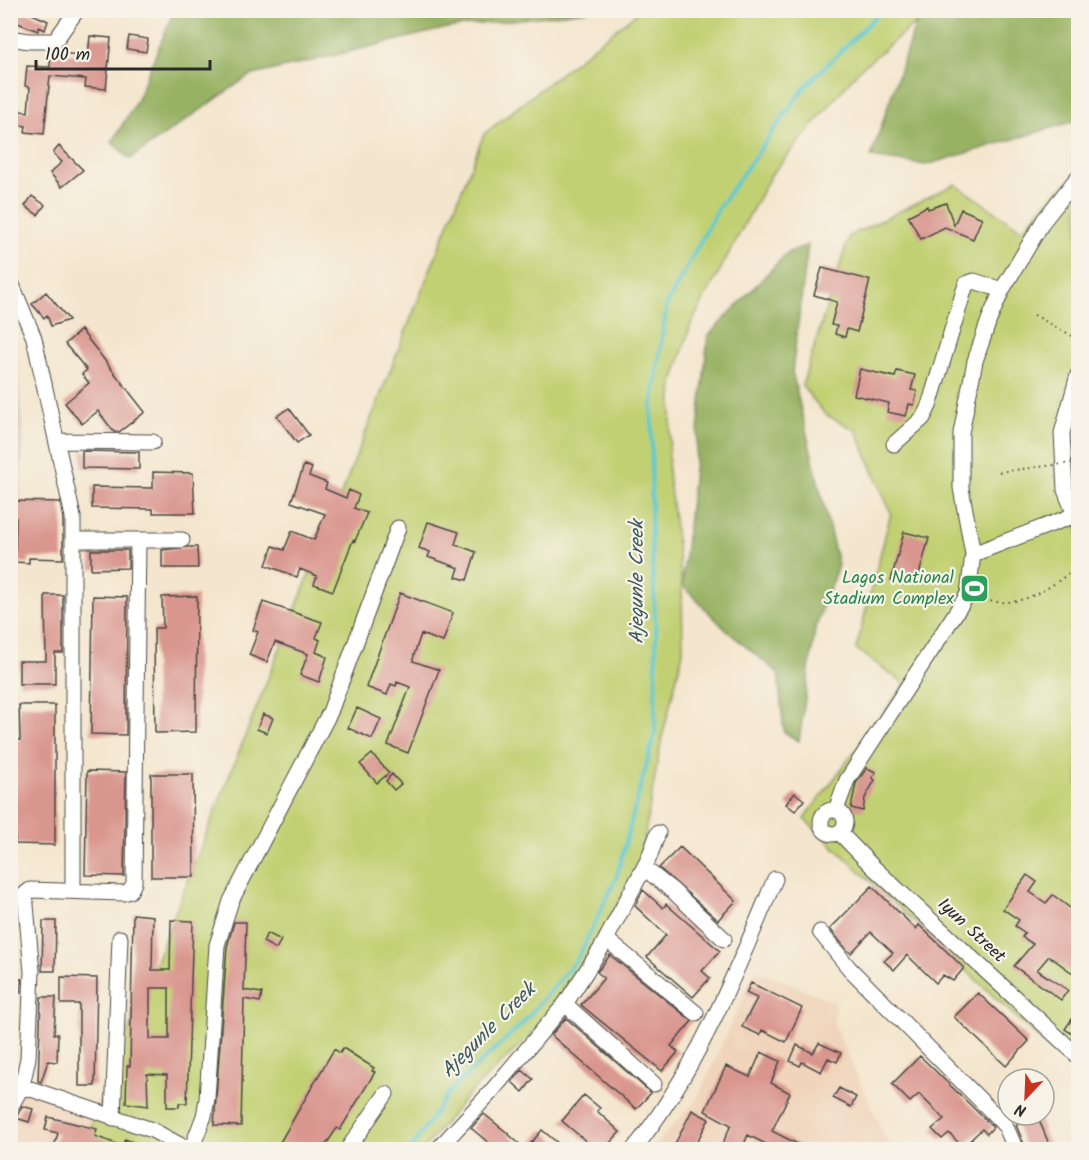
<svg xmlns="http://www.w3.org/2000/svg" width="1089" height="1160" font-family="Kalam,sans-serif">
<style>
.built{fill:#f0d5bc}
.industrial{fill:#cec1b9}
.green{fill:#c1d072;stroke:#767e4e;stroke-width:1.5}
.forest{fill:#98b264;stroke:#626e48;stroke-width:1.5}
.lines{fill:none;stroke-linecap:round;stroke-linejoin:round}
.stream{stroke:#5bc8ce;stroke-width:4}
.building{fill:#d9968f;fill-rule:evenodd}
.minor-casing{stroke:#494743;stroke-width:17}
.path{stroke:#494743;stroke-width:2;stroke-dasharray:1.5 4.5;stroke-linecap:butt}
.minor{stroke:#fff;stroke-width:15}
.path-bridge{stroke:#494743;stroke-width:2;stroke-dasharray:1.5 4.5;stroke-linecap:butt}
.labels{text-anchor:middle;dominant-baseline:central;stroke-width:4.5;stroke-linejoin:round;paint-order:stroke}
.leisure-label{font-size:18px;fill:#27864d;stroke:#f7f3e8;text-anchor:end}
.street-label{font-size:18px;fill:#2b2b2b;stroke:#f7f3e8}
.water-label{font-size:20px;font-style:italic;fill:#395a5c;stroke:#f7f3e8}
</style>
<rect width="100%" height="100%" fill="#f7f3e8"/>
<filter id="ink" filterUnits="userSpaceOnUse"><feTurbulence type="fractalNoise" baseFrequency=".0167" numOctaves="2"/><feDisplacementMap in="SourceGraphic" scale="12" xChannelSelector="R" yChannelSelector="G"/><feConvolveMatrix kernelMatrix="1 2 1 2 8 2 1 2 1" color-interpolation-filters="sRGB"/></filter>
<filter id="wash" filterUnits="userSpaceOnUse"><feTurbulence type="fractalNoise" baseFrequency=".008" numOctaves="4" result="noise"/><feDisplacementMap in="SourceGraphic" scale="24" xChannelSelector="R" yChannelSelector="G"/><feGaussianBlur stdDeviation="1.35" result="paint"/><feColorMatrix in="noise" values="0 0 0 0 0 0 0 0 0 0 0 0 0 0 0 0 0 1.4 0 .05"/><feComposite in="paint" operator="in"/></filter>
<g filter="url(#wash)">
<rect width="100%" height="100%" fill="#f4e6ce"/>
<path class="built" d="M756 969 836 1003 834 1024 886 1139 894 1149 651 1150 697 1099Z
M11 1074 174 1149H11Z"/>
<path class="industrial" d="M10 330 16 343 23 441 11 663Z"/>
<path class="green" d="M639 11H930L859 70 771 175 691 324 673 382 668 471 682 585 683 652 661 742 639 867 568 993 535 1031 468 1095 423 1149 81 1150 484 134Z
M1078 173V1075L804 819 905 684 856 649 891 513 856 430 826 415 802 386 849 236 955 184 1022 230 1050 198Z"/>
<path class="forest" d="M940 10 1078 11V116L1071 122 926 165 871 157 915 25Z
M174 11V10L588 11 447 28 249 76 130 159 112 142 136 102Z
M808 245 792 372 838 565 815 629 799 741 784 732 778 673 727 631 682 585 708 336 787 253Z"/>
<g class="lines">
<path class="stream" d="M410 1150 449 1092 523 1023 578 958 616 879 655 732 656 635 651 536 652 407 667 304 719 207 803 89 882 10"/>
</g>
<g id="blocks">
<path class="building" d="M10 10H23L48 21 45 30 39 27 38 31 10 20Z
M90 36 111 38 106 89 85 87 86 79 50 76 44 134 25 132 26 126 13 124 14 110 28 112 30 87 25 86 27 66 50 67 51 52 88 56Z
M129 36 148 39 146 52 127 49Z
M59 146 83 170 62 187 50 173 62 162 53 153Z
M32 196 45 205 38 215 25 206Z
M946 203 954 225 961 209 982 218 973 239 945 227 921 239 908 216 927 206 928 209Z
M822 268 870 280 857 332 847 329 845 337 835 334 837 326 831 325 837 302 814 295Z
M46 292 69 320 51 326 47 315 44 318 32 304Z
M81 330 145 412 119 432H114L98 411 82 424 65 403 89 383 82 374 87 370 65 344Z
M860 369 895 377 897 371 915 375 911 390 917 391 914 405 909 404 906 416 887 412 889 403 854 395Z
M289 408 309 435 297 443 277 416Z
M82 451 139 452V469L82 468Z
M304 465 312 468 309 476 327 483 325 489 346 498 349 490 359 495 354 508 367 513 355 541 353 540 333 591 314 584 317 576 300 569 297 577 266 565 273 546 284 550 292 531 314 540 325 514 291 502Z
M153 472 193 473 195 513H153V509L92 508V487L153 488Z
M10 501 60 502 63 518V559L29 558V563L15 562 16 518H10Z
M428 522 459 532 455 544 476 552 467 580 456 577 459 568 428 557 430 552 419 548Z
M904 532 929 538 917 582 908 579 906 584 891 580Z
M188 547H197L198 568H162V550Z
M91 550H128V568L91 569Z
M400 593 453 613 443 642 421 634 414 655 413 661 439 670 408 753 388 745 410 687 397 682 396 686 391 684 387 695 366 687Z
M45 595H63V653H55V684H19V661H46Z
M93 596 127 597 126 735 91 734Z
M197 596 196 732 155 733 154 628H163L162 597Z
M263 602 322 622 316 638 320 640 316 652 327 657 319 682 300 675 308 654 275 642 267 662 249 655 258 632 253 630Z
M19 705H55V845L15 844V740H20Z
M357 708 381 719 372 739 348 728Z
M263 714 273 718 267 733 257 729Z
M372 754 389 773 377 783 360 764Z
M867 768 876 772 872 778 875 780 865 798 863 811 851 808 856 783Z
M87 771 126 772 124 876 85 875Z
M151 774H193L194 877H151Z
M392 774 401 784 394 790 386 781Z
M795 793 804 800 795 811 786 804Z
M680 847 736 901 718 920 659 868Z
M1027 875 1037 882 1030 892 1046 903 1053 895 1078 914V977L1049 956 1037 970 1068 990 1061 1000 1014 966 1033 944 1022 937 1025 933 1015 926 1019 920 1003 909Z
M872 886 916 929 919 925 964 968 953 981 943 975 936 983 907 955 894 970 884 961 893 953 871 932 851 953 847 950 830 929Z
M643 890 663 908 666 904 720 951 702 971 710 978 693 997 647 957 666 935 635 906Z
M133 914 153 916 152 970H170L171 920 193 921 187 1103H179V1107H167V1075L147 1074 148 1106 126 1103 127 1066H130ZM150 988H169V1039H150Z
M43 921H56L55 971H42Z
M234 922H246L244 990 262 993 260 1002 244 999 241 1126 214 1125 227 947Z
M267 933 281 940 276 949 263 942Z
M610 955 692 1021 671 1046 678 1052 662 1071 581 1005 604 978 597 972Z
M61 977 97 978 95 1086H79V1004H61Z
M22 979 21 993H10V980Z
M751 983 802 1008 786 1042 762 1030 760 1035 742 1027 757 998 746 993Z
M978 993 1029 1041 1006 1066 954 1017Z
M41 997H56L54 1034H58L57 1062 48 1061 41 1082 38 1081Z
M566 1018 651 1093 636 1109 551 1035Z
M1072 1019 1078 1024 1074 1035 1065 1029Z
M819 1043 841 1053 837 1062 828 1058 821 1072 802 1062 800 1066 790 1061 797 1045 813 1053Z
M343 1048 374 1068 372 1071 375 1072 340 1130 337 1128 323 1149H276L334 1049 340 1053Z
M761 1052 780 1061 771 1083 790 1093 772 1131 807 1149H766L768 1145 748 1135 742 1149H720L731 1125 705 1111 726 1066 750 1077Z
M920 1056 993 1127 987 1134 982 1129 963 1147 949 1133 942 1139 932 1129 944 1119 919 1094 910 1102 892 1084Z
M522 1070 533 1079 523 1092 512 1082Z
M839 1088 856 1097 851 1107 833 1098Z
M584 1095 600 1108 597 1111 620 1132 608 1145 614 1149H582L588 1143 562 1121Z
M22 1106 33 1109 29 1122 16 1118Z
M692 1110 709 1119 693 1149H681L674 1146Z
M484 1114 505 1131 525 1149H496L471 1128Z
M1022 1115H1033L1036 1121 1039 1120 1051 1149H1026L1016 1125 1025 1122Z
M48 1117 97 1129 95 1136 122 1146 125 1139 150 1149H63L54 1147 58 1133 45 1130Z
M542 1130 559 1144 554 1149H526Z"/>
</g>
</g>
<g filter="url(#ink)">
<use href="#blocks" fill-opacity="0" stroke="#494743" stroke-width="1.5"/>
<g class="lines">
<defs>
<path id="minor" d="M10 38 29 41H55L77 10
M10 280 34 338 73 517V891
M1078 375 1062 433 1065 490 1078 523
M58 441 153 442
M894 444 923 418 929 406 966 284 974 281 1002 290
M74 540H182
M973 554 1075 515
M821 822a12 12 0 1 1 24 0a12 12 0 1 1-24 0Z
M836 810 847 780 968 594 973 554 961 488V433L975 361 989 320 1002 290 1044 220 1078 177
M839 832 872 866 1078 1056
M644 868 673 891 724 939
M820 932 849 968 994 1114 1006 1127 1016 1150
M606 939 696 1013
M565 1004 654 1084
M22 1086 152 1130 189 1150
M10 1108 22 1086 28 1058 32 972 25 894 30 890 123 893 130 891 134 883 138 540
M113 1118 120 938
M191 1150 204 1116 207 1099 217 945 231 901 330 712 398 528
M347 1150 386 1094
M437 1150 490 1093 565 1004 602 947 648 860 658 833
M633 1150C697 1071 736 972 775 879"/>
</defs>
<use href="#minor" class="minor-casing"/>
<path class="path" d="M1034 315 1078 339
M979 598C1018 612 1049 589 1078 566"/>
<use href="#minor" class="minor"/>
<path class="path-bridge" d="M999 472 1071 463"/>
</g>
</g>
<defs>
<symbol id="stadium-square" viewBox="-11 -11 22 22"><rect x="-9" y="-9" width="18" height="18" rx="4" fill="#2e9e5b" stroke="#f7f3e8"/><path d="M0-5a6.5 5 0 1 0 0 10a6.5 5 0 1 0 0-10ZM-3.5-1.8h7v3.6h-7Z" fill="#fff"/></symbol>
</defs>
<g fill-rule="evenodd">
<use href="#stadium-square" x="958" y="572" width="33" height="33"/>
</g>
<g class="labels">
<g class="leisure-label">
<text x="954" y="578">Lagos National<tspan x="954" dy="21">Stadium Complex</tspan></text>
</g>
<g class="street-label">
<text transform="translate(971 931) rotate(43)">Iyun Street</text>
</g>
<g class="water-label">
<text transform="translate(638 582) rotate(-90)">Ajegunle Creek</text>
<text transform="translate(489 1031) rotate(-45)">Ajegunle Creek</text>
</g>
</g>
<rect width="1089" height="1160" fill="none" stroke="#f7f3e8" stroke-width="36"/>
<g transform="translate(1026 1097) rotate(203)"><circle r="28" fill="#f7f3e8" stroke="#a5a39c" stroke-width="1.5"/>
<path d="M0-4.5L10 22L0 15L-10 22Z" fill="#c8321e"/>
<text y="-9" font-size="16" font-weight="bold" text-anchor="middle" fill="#2b2b2b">N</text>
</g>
<path d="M36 60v9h174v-9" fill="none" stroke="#2b2b2b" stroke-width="3"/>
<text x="45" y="60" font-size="18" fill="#2b2b2b" stroke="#f7f3e8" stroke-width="4.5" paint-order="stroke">100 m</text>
</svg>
